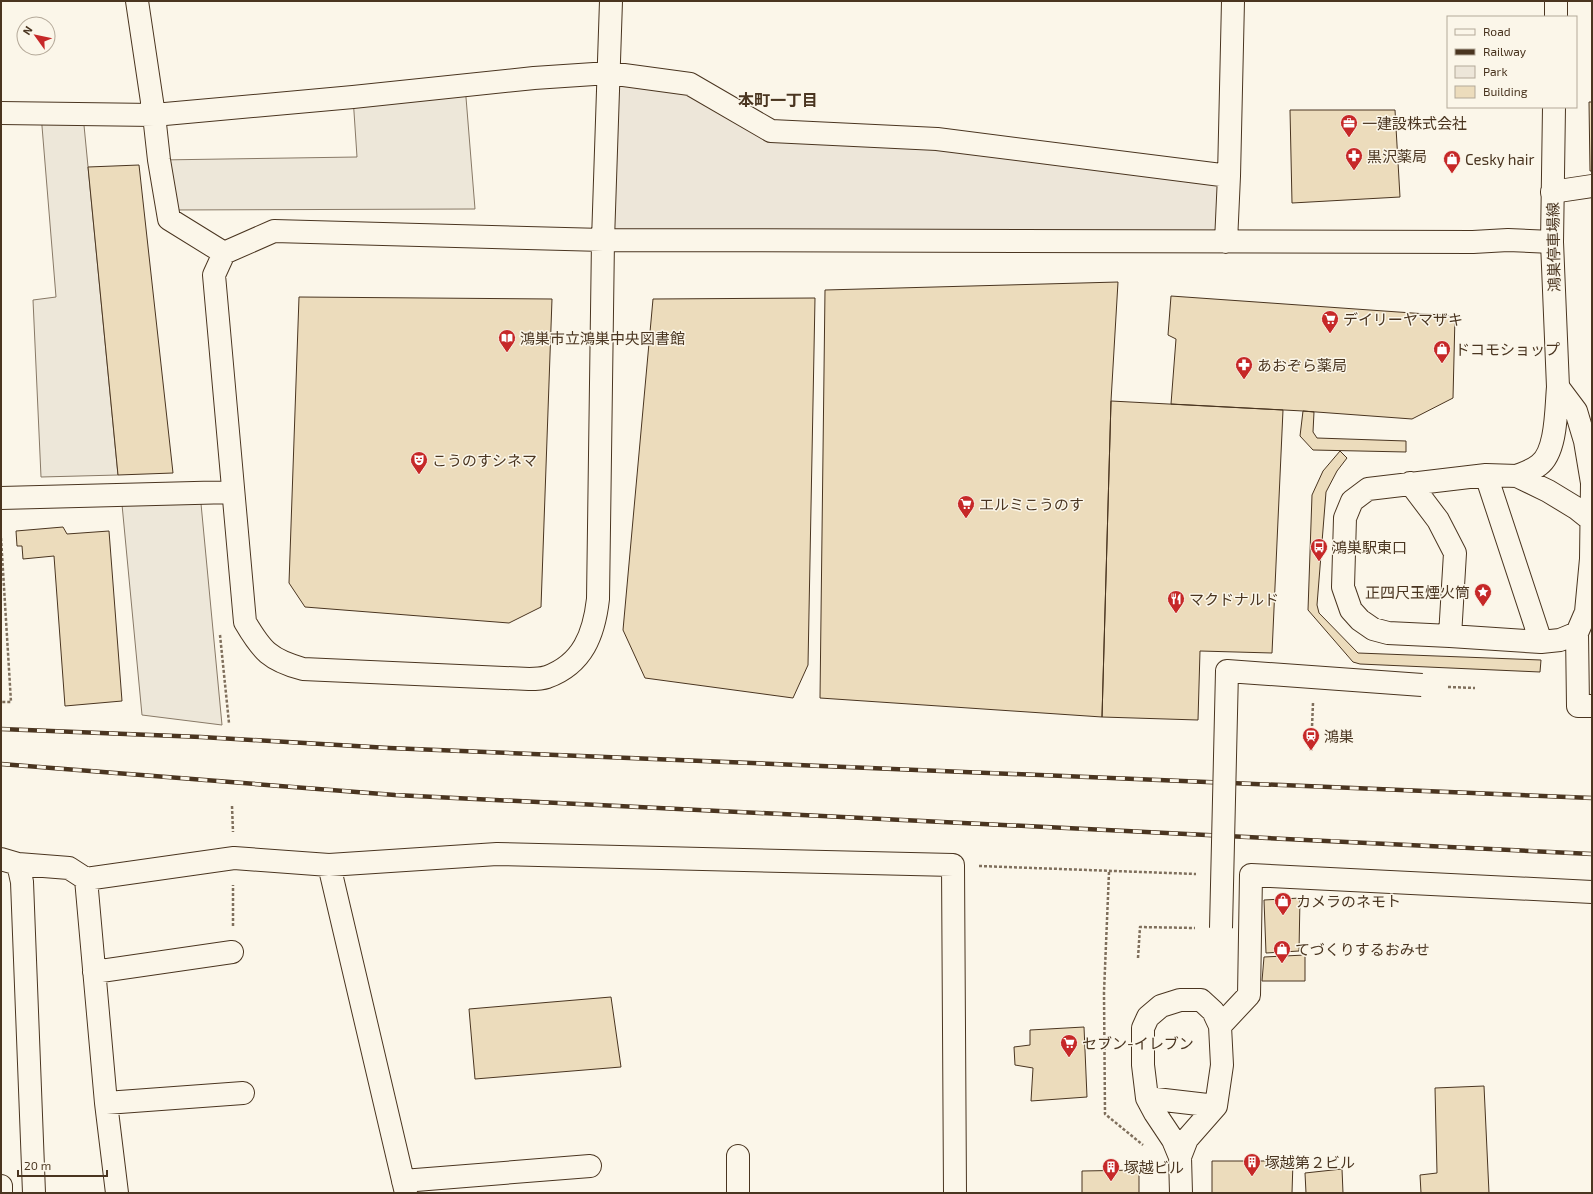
<svg xmlns="http://www.w3.org/2000/svg" width="1593" height="1194" font-family="'Exo 2','Noto Sans JP',sans-serif">
<style>
.green{fill:#ede6d9;stroke:#887966}
.parking{fill:#ede7d9;stroke:#887966}
.building{fill:#ecdcbc;stroke:#4a3520}
.lines{fill:none;stroke-linecap:round;stroke-linejoin:round}
.minor-casing{stroke:#4a3520;stroke-width:24}
.major-casing{stroke:#4a3520;stroke-width:24}
.path{stroke:#7f6f5c;stroke-width:2.5;stroke-dasharray:3 2;stroke-linecap:butt}
.minor{stroke:#fbf6e9;stroke-width:22}
.major{stroke:#fbf6e9;stroke-width:22}
.rail-casing{stroke:#4a3520;stroke-width:4.5}
.rail{stroke:#fbf6e9;stroke-width:3;stroke-dasharray:9;stroke-linecap:butt}
.minor-bridge-casing{stroke:#4a3520;stroke-width:24;stroke-linecap:butt}
.minor-bridge{stroke:#fbf6e9;stroke-width:22}
.labels{text-anchor:middle;dominant-baseline:central;stroke-width:3;stroke-linejoin:round;paint-order:stroke}
.poi-label{font-size:15px;fill:#4a3520;stroke:#fbf6e9;text-anchor:start}
.street-label{font-size:15px;fill:#4a3520;stroke:#fbf6e9}
.neighbourhood-label{font-size:16px;font-weight:bold;fill:#4a3520;stroke:#fbf6e9}
</style>
<rect width="100%" height="100%" fill="#fbf6e9"/>
<path class="green" d="M609 73 690 84 771 131 1229 176 1226 242 603 240Z"/>
<path class="parking" d="M465 85 475 209 167 210 159 160 357 157 353 97Z
M41 114 83 115 118 475 41 477 33 300 56 297Z
M200 493 222 725 142 715 121 494Z"/>
<path class="building" d="M1589 102H1592V171H1590Z
M1290 110H1395L1400 197 1292 203Z
M139 165 173 473 118 475 88 167Z
M1118 282 1111 401 1102 717 820 698 825 290Z
M1171 296 1455 316 1453 398 1412 419 1303 411 1171 404 1176 339 1168 335Z
M299 297 552 299 541 607 509 623 305 607 289 583Z
M815 298 808 665 793 698 645 678 623 630 653 299Z
M1111 401 1283 410 1272 653 1200 651 1198 720 1102 717Z
M1303 411 1314 412 1313 432 1317 438 1406 441V452L1313 450 1300 436Z
M1340 451 1347 458 1337 471 1326 492 1317 605 1319 613 1358 653 1541 660 1540 672 1360 664 1353 662 1308 610 1312 495 1323 471Z
M63 527 67 534 109 531 122 701 65 706 54 556 23 559 22 546H17L16 531Z
M1300 898 1299 951 1266 953 1264 900Z
M1305 955V981H1262L1264 957Z
M611 997 621 1067 475 1079 469 1009Z
M1084 1027 1087 1097 1031 1101 1033 1068 1015 1065 1014 1047 1030 1045V1030Z
M1484 1086 1489 1193H1421L1420 1175 1437 1173 1435 1088Z
M1212 1161H1293L1292 1193H1212Z
M1342 1169 1343 1193H1306L1305 1173Z
M1139 1170V1193H1082V1171Z"/>
<g class="lines">
<defs>
<path id="minor" d="M137 1 154 115 159 160 169 219 224 253
M611 1 603 240 598 599C594 634 583 664 547 677 541 679 534 679 529 679L303 669C270 660 262 651 245 622L214 275 224 253 274 231 603 240 1473 242 1508 240 1552 242
M1 113 154 115 353 97 534 78 609 73 690 84 771 131 937 139 1229 176
M1552 192 1592 186
M1226 242 1229 176 1233 1
M1558 387 1576 411 1585 441 1592 483 1591 559 1586 612 1577 633 1560 640 1541 642 1450 636 1388 633 1373 629 1360 620 1351 610 1343 587 1345 518 1352 501 1368 489 1486 475 1517 476 1548 491 1576 508 1591 520
M1486 475 1541 642
M1517 476C1524 473 1533 470 1539 465 1557 452 1556 408 1558 387
M1410 483 1438 520 1455 553 1450 636
M1 498 233 492
M1577 633 1578 706H1592
M1 859 18 864 69 868 86 879 234 858 329 865 497 854 953 865 955 1193
M18 864 22 882 34 1193
M329 865 406 1193
M86 879 106 1103 117 1193
M94 972 232 952
M1220 1026 1249 995 1251 875 1592 892
M1147 1098 1216 1106
M106 1103 243 1093
M1180 1157 1187 1139 1216 1106 1222 1065 1220 1026 1213 1011 1201 1000H1180L1161 1006 1148 1017 1143 1028V1065L1147 1098 1155 1113 1173 1140 1180 1157 1181 1193
M403 1181 590 1166
M1 1186V1193
M738 1193V1156"/>
<path id="major" d="M1556 17V1
M1554 107 1552 242 1558 387"/>
</defs>
<use href="#minor" class="minor-casing"/>
<use href="#major" class="major-casing"/>
<path class="path" d="M1 538 11 702H1
M220 635 229 723
M1448 687 1475 688
M1311 751 1313 703
M232 806 233 832
M979 866 1196 874
M1109 872 1104 992 1105 1114 1143 1145
M233 926V885
M1138 958 1140 927 1195 928"/>
<use href="#minor" class="minor"/>
<use href="#major" class="major"/>
<defs>
<path id="rail" d="M1 729 201 737 389 748 1592 798
M1 764 395 795 1592 854"/>
</defs>
<use href="#rail" class="rail-casing"/>
<use href="#rail" class="rail"/>
<defs>
<path id="minor-bridge" d="M1221 928 1227 671 1422 685"/>
</defs>
<use href="#minor-bridge" class="minor-bridge-casing"/>
<use href="#minor-bridge" class="minor-bridge"/>
</g>
<defs>
<symbol id="office-pin" viewBox="-11 -11 22 30"><path d="M0 17L-7.5 6A9.5 9.5 0 1 1 7.5 6Z" fill="#c62828" stroke="#fbf6e9"/><path d="M-6-3h4V-5.5h4V-3h4V5H-6ZM-1-4.5V-3h2v-1.5ZM-6 0V1H6V0Z" fill="#fff"/></symbol>
<symbol id="pharmacy-pin" viewBox="-11 -11 22 30"><path d="M0 17L-7.5 6A9.5 9.5 0 1 1 7.5 6Z" fill="#c62828" stroke="#fbf6e9"/><path d="M-2-6h4v4h4v4h-4v4h-4v-4h-4v-4h4Z" fill="#fff"/></symbol>
<symbol id="shop-pin" viewBox="-11 -11 22 30"><path d="M0 17L-7.5 6A9.5 9.5 0 1 1 7.5 6Z" fill="#c62828" stroke="#fbf6e9"/><path d="M-5-2.5h2.3a2.7 3.5 0 0 1 5.4 0H5L5.5 6h-11ZM-1.5-2.5h3a1.5 2.3 0 0 0-3 0Z" fill="#fff"/></symbol>
<symbol id="supermarket-pin" viewBox="-11 -11 22 30"><path d="M0 17L-7.5 6A9.5 9.5 0 1 1 7.5 6Z" fill="#c62828" stroke="#fbf6e9"/><path d="M-6-5.5h2.5l.6 2H6L4.5 2H-2.5L-4.4-4H-6ZM-1.5 3.2a1.3 1.3 0 1 0 .1 0ZM3 3.2a1.3 1.3 0 1 0 .1 0Z" fill="#fff"/></symbol>
<symbol id="library-pin" viewBox="-11 -11 22 30"><path d="M0 17L-7.5 6A9.5 9.5 0 1 1 7.5 6Z" fill="#c62828" stroke="#fbf6e9"/><path d="M-6-4Q-3-5.5-.7-3.5V5Q-3 3-6 4ZM6-4Q3-5.5 .7-3.5V5Q3 3 6 4Z" fill="#fff"/></symbol>
<symbol id="theatre-pin" viewBox="-11 -11 22 30"><path d="M0 17L-7.5 6A9.5 9.5 0 1 1 7.5 6Z" fill="#c62828" stroke="#fbf6e9"/><path d="M-5-5.5Q0-4 5-5.5V0Q5 5 0 6Q-5 5-5 0ZM-3.3-2.5H-1v1.5H-3.3ZM1-2.5H3.3v1.5H1ZM-2.8 1Q0 5.5 2.8 1Z" fill="#fff"/></symbol>
<symbol id="bus-pin" viewBox="-11 -11 22 30"><path d="M0 17L-7.5 6A9.5 9.5 0 1 1 7.5 6Z" fill="#c62828" stroke="#fbf6e9"/><path d="M-5-6H5V4H4V6H2V4H-2V6H-4V4H-5ZM-3.5-4V0h7V-4ZM-3.5 1.2v1.5H-2V1.2ZM2 1.2v1.5H3.5V1.2Z" fill="#fff"/></symbol>
<symbol id="sight-pin" viewBox="-11 -11 22 30"><path d="M0 17L-7.5 6A9.5 9.5 0 1 1 7.5 6Z" fill="#c62828" stroke="#fbf6e9"/><path d="M0-6L1.8-2.2L6-1.7L2.9 1.2L3.7 5.4L0 3.3L-3.7 5.4L-2.9 1.2L-6-1.7L-1.8-2.2Z" fill="#fff"/></symbol>
<symbol id="restaurant-pin" viewBox="-11 -11 22 30"><path d="M0 17L-7.5 6A9.5 9.5 0 1 1 7.5 6Z" fill="#c62828" stroke="#fbf6e9"/><path d="M-5-6h1v4h1v-4h1v4h1v-4h1v5L-1.5 .5V6h-2V.5L-5-1ZM5-6V6H3V1.5H1.5Q1.5-4 5-6Z" fill="#fff"/></symbol>
<symbol id="station-pin" viewBox="-11 -11 22 30"><path d="M0 17L-7.5 6A9.5 9.5 0 1 1 7.5 6Z" fill="#c62828" stroke="#fbf6e9"/><path d="M-3-6H3Q5-6 5-4V2Q5 4 3 4L4.5 6H3L1.5 4h-3L-3 6H-4.5L-3 4Q-5 4-5 2V-4Q-5-6-3-6ZM-3.5-4v3h7v-3ZM-3.5 1v1.5H-2V1ZM2 1v1.5H3.5V1Z" fill="#fff"/></symbol>
<symbol id="building-pin" viewBox="-11 -11 22 30"><path d="M0 17L-7.5 6A9.5 9.5 0 1 1 7.5 6Z" fill="#c62828" stroke="#fbf6e9"/><path d="M-4-6H4V6H1V3H-1V6H-4ZM-2.5-4.3h1.7v1.8h-1.7ZM.8-4.3h1.7v1.8H.8ZM-2.5-1h1.7V.8h-1.7ZM.8-1h1.7V.8H.8Z" fill="#fff"/></symbol>
</defs>
<g fill-rule="evenodd">
<use href="#office-pin" x="1339" y="113" width="20" height="27"/>
<use href="#pharmacy-pin" x="1344" y="146" width="20" height="27"/>
<use href="#shop-pin" x="1442" y="149" width="20" height="27"/>
<use href="#supermarket-pin" x="1320" y="309" width="20" height="27"/>
<use href="#library-pin" x="497" y="328" width="20" height="27"/>
<use href="#shop-pin" x="1432" y="339" width="20" height="27"/>
<use href="#pharmacy-pin" x="1234" y="355" width="20" height="27"/>
<use href="#theatre-pin" x="409" y="450" width="20" height="27"/>
<use href="#supermarket-pin" x="956" y="494" width="20" height="27"/>
<use href="#bus-pin" x="1309" y="537" width="20" height="27"/>
<use href="#sight-pin" x="1473" y="582" width="20" height="27"/>
<use href="#restaurant-pin" x="1166" y="589" width="20" height="27"/>
<use href="#station-pin" x="1301" y="726" width="20" height="27"/>
<use href="#shop-pin" x="1273" y="891" width="20" height="27"/>
<use href="#shop-pin" x="1272" y="939" width="20" height="27"/>
<use href="#supermarket-pin" x="1059" y="1033" width="20" height="27"/>
<use href="#building-pin" x="1242" y="1152" width="20" height="27"/>
<use href="#building-pin" x="1101" y="1157" width="20" height="27"/>
</g>
<g class="labels">
<g class="poi-label">
<text x="1362" y="123">一建設株式会社</text>
<text x="1367" y="156">黒沢薬局</text>
<text x="1465" y="159">Cesky hair</text>
<text x="1343" y="319">デイリーヤマザキ</text>
<text x="520" y="338">鴻巣市立鴻巣中央図書館</text>
<text x="1455" y="349">ドコモショップ</text>
<text x="1257" y="365">あおぞら薬局</text>
<text x="432" y="460">こうのすシネマ</text>
<text x="979" y="504">エルミこうのす</text>
<text x="1332" y="547">鴻巣駅東口</text>
<text x="1470" y="592" text-anchor="end">正四尺玉煙火筒</text>
<text x="1189" y="599">マクドナルド</text>
<text x="1324" y="736">鴻巣</text>
<text x="1296" y="901">カメラのネモト</text>
<text x="1295" y="949">てづくりするおみせ</text>
<text x="1082" y="1043">セブン-イレブン</text>
<text x="1265" y="1162">塚越第２ビル</text>
<text x="1124" y="1167">塚越ビル</text>
</g>
<g class="street-label">
<text transform="translate(1553 247) rotate(-91)">鴻巣停車場線</text>
</g>
<g class="neighbourhood-label">
<text x="778" y="99">本町一丁目</text>
</g>
</g>
<rect width="1593" height="1194" fill="none" stroke="#4a3520" stroke-width="4"/>
<rect x="1447" y="16" width="130" height="92" fill="#fbf6e9" stroke="#b4a999"/>
<rect x="1455" y="29" width="20" height="6" fill="#fbf6e9" stroke="#b4a999"/>
<text x="1483" y="36" font-size="12" fill="#4a3520">Road</text>
<rect x="1455" y="49" width="20" height="6" fill="#4a3520" stroke="#b4a999"/>
<text x="1483" y="56" font-size="12" fill="#4a3520">Railway</text>
<rect x="1455" y="66" width="20" height="12" fill="#ede6d9" stroke="#b4a999"/>
<text x="1483" y="76" font-size="12" fill="#4a3520">Park</text>
<rect x="1455" y="86" width="20" height="12" fill="#ecdcbc" stroke="#b4a999"/>
<text x="1483" y="96" font-size="12" fill="#4a3520">Building</text>
<g transform="translate(36 36) rotate(303)"><circle r="19" fill="#fbf6e9" stroke="#b4a999"/>
<path d="M0-3L7 15L0 10L-7 15Z" fill="#c62828"/>
<text y="-6" font-size="11" font-weight="bold" text-anchor="middle" fill="#4a3520">N</text>
</g>
<path d="M18 1170v6h89v-6" fill="none" stroke="#4a3520" stroke-width="2"/>
<text x="24" y="1170" font-size="12" fill="#4a3520" stroke="#fbf6e9" stroke-width="3" paint-order="stroke">20 m</text>
</svg>
